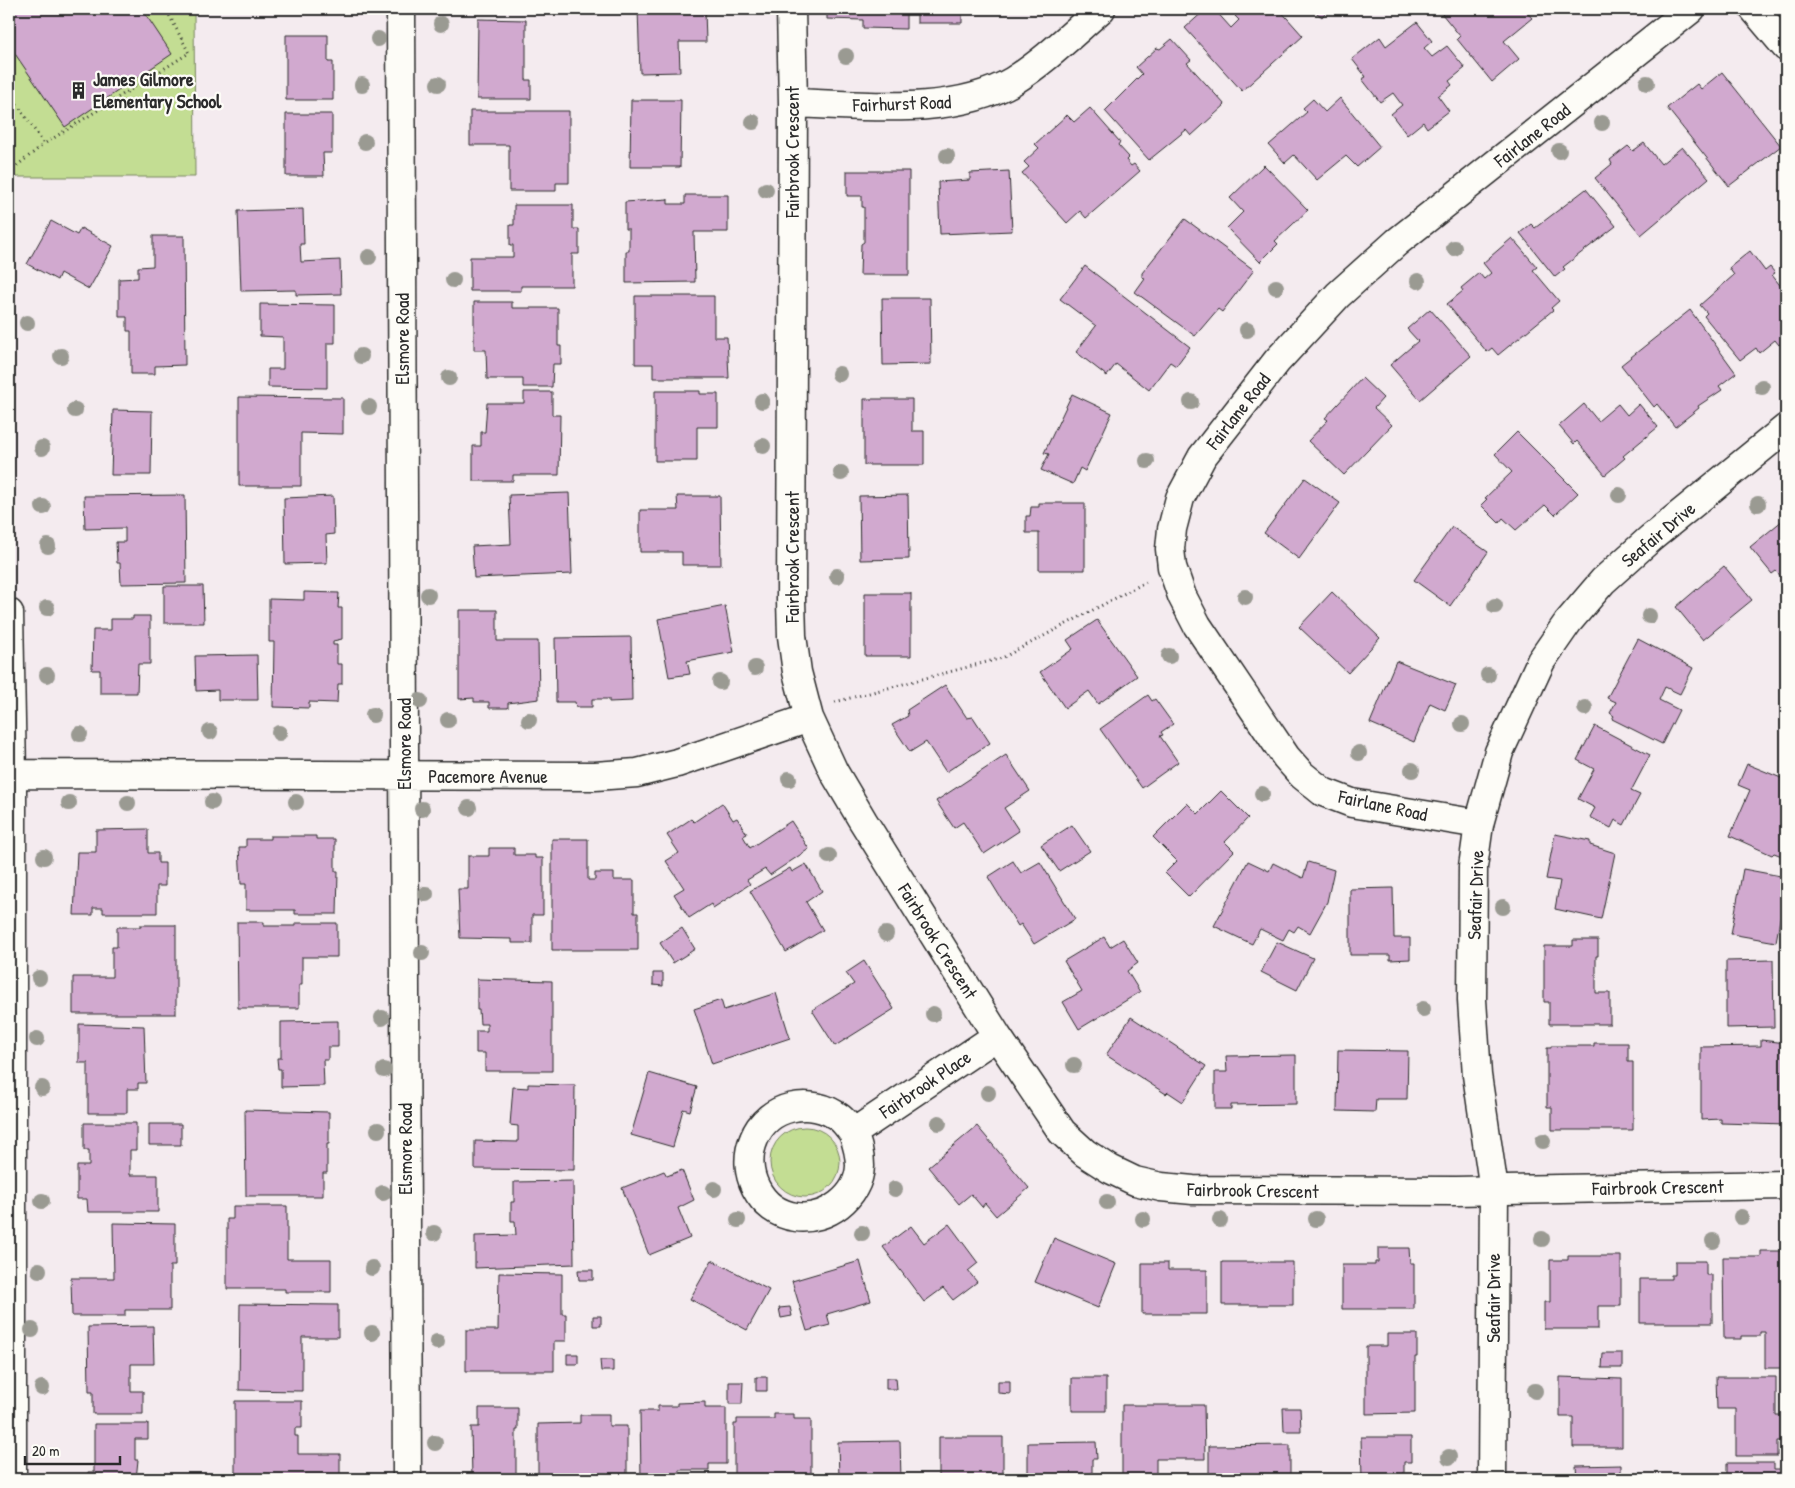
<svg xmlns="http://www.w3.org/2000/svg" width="1795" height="1488" font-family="'Patrick Hand',sans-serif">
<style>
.green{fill:#c3dd93;stroke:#77845f}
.building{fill:#d1a9cf;stroke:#2b2b2b}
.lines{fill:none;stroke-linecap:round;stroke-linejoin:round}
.street-casing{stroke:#2b2b2b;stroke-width:31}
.secondary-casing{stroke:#2b2b2b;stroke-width:31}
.path{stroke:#2b2b2b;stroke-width:3;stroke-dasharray:1 4;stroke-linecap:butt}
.street{stroke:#fdfcf7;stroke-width:28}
.secondary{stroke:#fdfcf7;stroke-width:28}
.tree{fill:#9a9a92}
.labels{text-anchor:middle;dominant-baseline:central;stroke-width:4.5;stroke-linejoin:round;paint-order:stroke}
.poi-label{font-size:19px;font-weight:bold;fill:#2b2b2b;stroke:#fdfcf7;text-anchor:start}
.street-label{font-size:19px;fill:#2b2b2b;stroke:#fdfcf7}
</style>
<rect width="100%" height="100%" fill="#f4ebef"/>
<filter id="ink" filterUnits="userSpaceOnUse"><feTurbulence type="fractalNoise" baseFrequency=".02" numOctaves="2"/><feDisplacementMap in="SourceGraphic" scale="10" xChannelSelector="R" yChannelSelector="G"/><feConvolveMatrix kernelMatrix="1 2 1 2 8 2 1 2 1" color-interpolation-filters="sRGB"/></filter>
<g filter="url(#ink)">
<path class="green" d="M9 9H194L195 177H9Z
M770 1162a35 35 0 1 1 70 0a35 35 0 1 1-70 0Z"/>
<path class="building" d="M9 9H142L172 54 65 127 9 45V22L15 18Z
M638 9 705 10 706 42H679L680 72 640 73Z
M827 9H906V29L863 28V20L827 19Z
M917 9H962V23H917Z
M1206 9H1214L1231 28 1239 20 1235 16 1243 9H1279L1303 36 1242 91 1185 28Z
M1312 9H1328L1322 17Z
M1438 9H1524L1532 18 1504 41 1519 59 1492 82 1457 39 1460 36Z
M478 19 526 20V80H531V99H477Z
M1417 22 1432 41 1424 48 1432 57 1447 46 1465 68 1449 81 1452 85 1438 96 1449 111 1427 128 1423 122 1407 135 1391 114 1402 105 1393 93 1380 102 1362 79 1366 77 1352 59 1380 37 1386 46Z
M286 35H328V62H333V100H286Z
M1172 39 1191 60 1187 63 1225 105 1191 136 1186 130 1149 160 1105 111 1142 74 1136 67 1157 48 1160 49Z
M1722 72 1781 146 1729 186 1667 108 1697 84 1701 89Z
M1340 98 1380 147 1357 167 1346 156 1317 180 1294 155 1285 163 1269 145 1307 112 1303 108 1313 99 1325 112Z
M631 100H681L680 167H630Z
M1090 108 1120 142 1118 145 1129 157 1126 160 1131 166 1134 164 1140 171 1086 218 1080 211 1067 223 1022 173 1029 167 1024 162 1039 148 1035 144 1067 115 1074 122Z
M470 111H569V183H556V191H509V145H470Z
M286 114H332V153H323L324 176H286Z
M1644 143 1661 164 1682 147 1709 178 1641 235 1595 178 1612 164 1610 160 1628 146 1633 151Z
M1264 165 1308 210 1275 241 1278 244 1260 262 1227 228 1243 212 1230 198Z
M847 171H909V275H860L861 244 864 242V207H862V196H847Z
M1009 171 1012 231 940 234 938 182 970 180V173Z
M1586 189 1616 226 1563 267 1565 269 1555 277 1520 233 1531 224 1535 228Z
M685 195H728V232H694L695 282 626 283V251H629V229H625V202L668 199V204H685Z
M514 205H573V229H579V254H572V286H521V291H470V257H513V245H510V225H514Z
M303 209 304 244H300L301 262 340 260 341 294 296 295V290L241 291 238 211Z
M1185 219 1254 270 1222 312 1218 309 1195 336 1135 292 1145 278 1142 277V273Z
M51 221 77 235 81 228 113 246 89 289 60 273 57 280 27 264Z
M153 236H184L185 365 155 366V374H131V331H127V317H119V279L138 278V267L153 266Z
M1512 238 1537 267 1533 270 1559 301 1551 308 1553 310 1498 355 1492 348 1487 352 1447 304 1463 291 1461 288 1479 273 1484 279 1491 273 1483 263Z
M1786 242V254L1781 247Z
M1750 251 1765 271 1770 267 1775 273 1772 275 1786 293V339L1779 345 1775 340 1759 353 1756 348 1740 360 1704 316 1707 313 1700 305 1734 275 1729 268Z
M1085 266 1190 347 1176 366 1170 362 1149 390 1116 364 1107 376 1076 352 1096 326 1060 299Z
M635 296H714V337H727L729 378H653V364H635Z
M882 298H930L931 364 883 365Z
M474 302H512V308H558V346H561V364H553L552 387H523V379H487L486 350H474Z
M260 304 335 305V343H327V388L268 387V369H283V337L260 336Z
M1430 309 1471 356 1420 400 1390 365 1418 341 1407 329Z
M1690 310 1736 373 1719 386 1722 390 1698 406 1699 408 1675 427 1657 404 1654 407 1621 365Z
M1362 378 1383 398 1374 408 1392 425 1344 475 1308 441 1328 420 1325 418Z
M655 391H700V394H718V427H697V461H655Z
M524 392H552V415H560L559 475H513V481H473V446H481V432H485L487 403H524Z
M1072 394 1112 413 1085 471 1080 468 1073 484 1041 470 1049 454 1044 453Z
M239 397 343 398V434L301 433V486H239Z
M864 399H912V431H924V465H864Z
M1584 404 1598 421 1618 404 1627 415 1639 404 1658 427 1623 456 1625 458 1605 475 1577 441 1574 444 1559 426Z
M113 410 152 411 151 475H111Z
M1517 432 1578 493 1555 515 1545 505 1516 530 1503 518 1499 523 1481 505 1487 499 1485 498 1512 472 1495 454Z
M1305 478 1340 503 1299 559 1264 533Z
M569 493 572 574 474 578 472 546 511 544 509 495Z
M185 495 186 583 121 584 120 563H117L116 542H125V528L85 529 84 496Z
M908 495 909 559 860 560 859 496Z
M333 496 334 534 326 535 327 563 285 564 284 498Z
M677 496H720L721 565H682V552H640V510H678Z
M1039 503H1085V570H1039V533H1026V516H1030L1031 507H1039Z
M1783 520 1786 524V582L1776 571 1772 574 1750 547Z
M1452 527 1488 552 1450 606 1414 580Z
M1724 566 1752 600 1703 640 1676 607Z
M164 586H203L204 623H164Z
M304 592 339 593 338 608H342V639L333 641V645H337V664H342V684H338L337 703 309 702V708L273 707 274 642H269V599L304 600Z
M1332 592 1380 638 1348 673 1299 627Z
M865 593H911V656H865Z
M725 606 734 652 687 661 690 674 669 677 658 619Z
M459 610H497V641H538L539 699 508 703V708H489V702H474V698L459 699Z
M133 616H150V664H138L137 693H100V670H92L93 630H111V619H133Z
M1097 620 1137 676 1098 704 1089 691 1065 708 1040 672 1073 649 1067 640Z
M631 637 632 701 609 702V699H592V707H576L575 702H556L555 638Z
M1638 639 1693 668 1680 694 1665 687 1659 700 1679 710 1662 744 1612 719 1614 716 1610 713 1616 702 1607 698Z
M257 655 258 700H218V690L196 691 195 656Z
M1396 661 1456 685 1445 710 1430 703 1414 742 1370 723Z
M945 685 967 718 973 717 990 743 946 772 926 742 910 752 892 725 908 716 907 710Z
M1148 695 1152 701 1155 699 1173 724 1161 732 1163 735 1160 736 1178 762 1142 788 1100 729Z
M1595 726 1650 755 1631 791 1640 795 1624 825 1615 820 1611 828 1590 817 1595 808 1578 799 1594 769 1577 760Z
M1006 755 1030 791 1004 808 1019 831 984 854 963 822 954 828 936 801Z
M1747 764 1786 780V819L1782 828 1786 830V846L1782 856 1774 853 1772 855 1730 836 1750 790 1738 785Z
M1221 791 1248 818 1225 842 1234 851 1189 897 1165 873 1177 861 1153 837 1187 803 1198 814Z
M722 803 733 820 737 818 747 834 743 836 750 848 791 821 809 849 770 875 765 869 747 880 750 884 713 908 711 904 689 918 674 894 684 888 666 861 679 853 667 835 691 819 694 822Z
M1072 825 1090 851 1059 871 1041 845Z
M148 829V853H158V863H165V886H157V913H103V908H93V915H74L77 852H96V830Z
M1555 834 1590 841V845L1615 853 1601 919 1555 909 1560 881 1546 879Z
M270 836H316V839H335V871H338L337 914H295V910H246V884H241L239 847H246V839H270Z
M552 839H588V880H595V873H614V880H634V913H638V950H552Z
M489 848H514V855H535V858H543V915H532V943H512V939L460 938 458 889H468V856H489Z
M1013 861 1021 873 1040 862 1075 919 1034 944 1021 924 1018 926 988 877Z
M1248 861 1269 871 1273 863 1303 878 1308 862 1334 870 1327 902 1310 933 1298 926 1294 932 1289 929 1283 940 1260 929 1252 944 1214 926Z
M806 864 822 891 806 902 823 930 786 952 750 891 790 868 792 872Z
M1743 869 1786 877V903L1783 902 1776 942 1731 934Z
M1393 888 1394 938H1410V959L1390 960V955H1350V889Z
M237 922H264V926H295V923H337V957H302V985H299V1008H238Z
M140 925H176V1014H73V977H112V947H117V927H140Z
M682 928 695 949 673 963 660 943Z
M1104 937 1110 947 1123 939 1138 963 1127 971 1140 992 1079 1029 1063 1002 1082 991 1064 961Z
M1573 940H1598V956H1596V993H1610V1024H1549V1002H1544V946H1573Z
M1277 942 1313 958 1297 990 1261 972Z
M1773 960 1774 1027 1726 1028V961Z
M864 961 894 1009 835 1046 812 1010 854 984 846 973Z
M653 973H663V986L653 985Z
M477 979 552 981V1071H485V1053H476V1031H487V1024H480L479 1010H477Z
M776 993 790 1038 712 1064 694 1009 721 1000 724 1010Z
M1131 1017 1206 1066 1183 1102 1168 1092 1166 1094 1106 1055Z
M338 1021V1047H328V1060H323L324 1086 281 1087V1069H278L277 1058H281V1022Z
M79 1024 144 1026 146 1083H138V1089H127V1113H88V1063H79Z
M1761 1040 1786 1043V1125L1721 1123V1119L1701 1120V1047L1761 1046Z
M1594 1043H1628V1062H1633V1130H1552V1107H1547V1048H1551V1046H1594Z
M1338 1050 1408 1051 1407 1099H1376L1375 1112 1337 1111Z
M1296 1055V1104L1231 1105V1109H1215V1072H1227L1226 1056Z
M649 1073 697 1087 690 1111 683 1109 673 1147 631 1135Z
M528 1084 575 1085 574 1170 475 1169V1141L518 1142V1126L510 1125 513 1087 528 1088Z
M245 1110 329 1112V1144H327V1173H323V1196H246Z
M84 1123H136V1150H130V1175H158V1212H88L87 1199H77V1166H89V1150H84Z
M149 1124H181V1145H149Z
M977 1126 1029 1188 996 1216 985 1203 982 1207 971 1194 959 1204 928 1167Z
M682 1170 694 1200 678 1208 690 1238 649 1255 622 1188 664 1171 667 1176Z
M573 1181 574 1264 475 1268V1236L516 1235 515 1221H511V1202H514V1182Z
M233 1206H287V1259H331V1292H285V1289H227V1219H233Z
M113 1223 175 1224V1266H170V1310H125V1316H72L71 1278H114Z
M949 1224 978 1263 968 1271 977 1282 953 1300 943 1288 924 1302 883 1247 911 1226 924 1243Z
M1054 1238 1116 1264 1098 1308 1035 1282Z
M1378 1248H1409L1410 1263H1414V1309H1342V1265H1375V1262H1378Z
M1761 1251H1786V1368H1765V1332H1760V1336H1741V1339H1724L1723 1257H1761Z
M1568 1256H1621V1306H1598V1329H1544V1302H1550V1260H1568Z
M712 1260 769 1290 747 1330 690 1299Z
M860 1261 871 1301 827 1314 830 1325 807 1331 792 1281Z
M1675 1261H1706V1275H1712V1323H1640V1279H1671V1275H1675Z
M1222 1262H1293V1305H1222Z
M1142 1263H1168V1270H1207V1314H1142Z
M578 1270H593V1280H579Z
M499 1273 562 1274V1314H566V1341H554V1371H466V1330H498Z
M240 1304 338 1305V1337H302V1391L239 1390Z
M790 1307 792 1316 781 1318 779 1308Z
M593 1316H601V1326H593Z
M153 1326 154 1364H131V1391H143V1414H93V1392H89L88 1327Z
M1387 1334H1417V1357H1415V1413L1366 1414V1346H1387Z
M1603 1353H1622V1368H1602Z
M567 1354H578V1364H567Z
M600 1360H613V1371H601Z
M756 1377H767V1391H756Z
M1560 1377 1622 1379V1447H1573V1417H1560Z
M1716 1377H1776V1415H1784V1442H1777V1456H1736V1409H1717Z
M886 1378H896L897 1389H886Z
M1072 1378H1106V1411H1072Z
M998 1381H1010V1394L998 1393Z
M729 1382H743L742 1404H729Z
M235 1401H302V1428H295V1436H298V1454H340V1479H235Z
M705 1402V1408H726V1464H709V1470H679V1479H641L640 1411H658V1406H677V1403Z
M1122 1405H1204L1205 1459H1156V1479H1122Z
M479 1408H518V1430H516V1479H472L471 1427H479Z
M1283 1408H1300L1301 1431H1284Z
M774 1414H794V1419H811V1479H734V1424H737V1419H774Z
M580 1415H609V1426H627V1479H538V1424L580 1423Z
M94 1424H148V1439H135V1460H138L136 1479H88V1472H94Z
M939 1437H1003V1479H939Z
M1361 1437H1411V1462H1404V1479H1362Z
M900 1441 901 1479H839L838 1442Z
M1096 1442 1097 1459H1092V1479H1028V1443Z
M1290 1445V1479H1209V1446Z
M1727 1463H1774V1469H1786V1479H1727Z
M1621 1465V1479H1632H1577L1576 1466Z"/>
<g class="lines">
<defs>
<path id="street" d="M401 9 407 1479
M791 9 793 103 791 600 792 636 797 672 809 718 834 772 863 821 997 1036 1062 1132 1085 1153 1110 1169 1135 1181 1161 1187 1193 1190 1456 1191 1786 1185
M1754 9 1786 47
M793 103C861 105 953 117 1013 81 1045 61 1072 34 1101 9
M9 613 12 774V1479
M9 774 595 776 637 773 677 763 809 718
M1479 824 1352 803 1323 792 1302 775 1286 757 1197 625 1182 596 1172 567 1170 549 1172 529 1180 498 1202 457 1277 361 1338 295 1397 242 1691 9
M853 1133C857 1144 860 1153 860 1166 859 1197 826 1221 796 1217 759 1212 740 1171 754 1139 767 1105 812 1096 840 1118 845 1122 849 1128 853 1133L997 1036"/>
<path id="secondary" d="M1492 1479 1494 1190 1477 1075 1472 1000 1473 867 1479 824 1499 752 1541 661 1568 622 1603 581 1651 538 1786 428"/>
</defs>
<use href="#street" class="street-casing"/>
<use href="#secondary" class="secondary-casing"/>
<path class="path" d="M9 92 44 144 189 53 166 9
M9 172 44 144
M835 702 1002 658 1146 582"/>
<use href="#street" class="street"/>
<use href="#secondary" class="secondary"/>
</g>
<g class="tree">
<circle cx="441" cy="24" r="8"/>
<circle cx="378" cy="39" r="8"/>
<circle cx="846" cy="56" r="8"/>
<circle cx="1647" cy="83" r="8"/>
<circle cx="438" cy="84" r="8"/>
<circle cx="362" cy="85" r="8"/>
<circle cx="753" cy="122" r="8"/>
<circle cx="1602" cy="123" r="8"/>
<circle cx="365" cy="142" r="8"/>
<circle cx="1559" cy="151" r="8"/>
<circle cx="947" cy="156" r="8"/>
<circle cx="766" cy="190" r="8"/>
<circle cx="1454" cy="248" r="8"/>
<circle cx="369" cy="257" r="8"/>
<circle cx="453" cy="280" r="8"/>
<circle cx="1418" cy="281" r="8"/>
<circle cx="1276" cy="287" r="8"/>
<circle cx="27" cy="323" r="8"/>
<circle cx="1247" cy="330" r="8"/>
<circle cx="61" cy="356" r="8"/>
<circle cx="361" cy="356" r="8"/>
<circle cx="839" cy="374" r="8"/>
<circle cx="449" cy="378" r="8"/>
<circle cx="1762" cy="387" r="8"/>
<circle cx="762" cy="401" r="8"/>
<circle cx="1191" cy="402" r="8"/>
<circle cx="369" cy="407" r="8"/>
<circle cx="75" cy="410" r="8"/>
<circle cx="763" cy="446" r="8"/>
<circle cx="42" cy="448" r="8"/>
<circle cx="1147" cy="461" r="8"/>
<circle cx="841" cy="473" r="8"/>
<circle cx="1619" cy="495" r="8"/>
<circle cx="1758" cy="504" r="8"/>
<circle cx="43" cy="507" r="8"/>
<circle cx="48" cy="546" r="8"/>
<circle cx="837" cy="576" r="8"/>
<circle cx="428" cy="595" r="8"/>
<circle cx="1245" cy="597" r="8"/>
<circle cx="1495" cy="606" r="8"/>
<circle cx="47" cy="608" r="8"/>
<circle cx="1649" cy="616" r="8"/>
<circle cx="1169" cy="656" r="8"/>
<circle cx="755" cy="668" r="8"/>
<circle cx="47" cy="675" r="8"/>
<circle cx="1488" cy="675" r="8"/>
<circle cx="720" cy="682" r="8"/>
<circle cx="420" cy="701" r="8"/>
<circle cx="1585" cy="708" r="8"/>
<circle cx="373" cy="715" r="8"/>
<circle cx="448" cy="720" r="8"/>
<circle cx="529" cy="720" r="8"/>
<circle cx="1462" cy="724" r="8"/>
<circle cx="210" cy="732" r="8"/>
<circle cx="279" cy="733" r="8"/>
<circle cx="80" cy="734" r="8"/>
<circle cx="1359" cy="753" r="8"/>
<circle cx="1412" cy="770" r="8"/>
<circle cx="789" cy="779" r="8"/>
<circle cx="1262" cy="794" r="8"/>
<circle cx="212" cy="802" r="8"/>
<circle cx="296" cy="802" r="8"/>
<circle cx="69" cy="803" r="8"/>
<circle cx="128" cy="803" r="8"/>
<circle cx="469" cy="808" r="8"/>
<circle cx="422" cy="809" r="8"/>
<circle cx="829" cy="856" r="8"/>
<circle cx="44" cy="857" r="8"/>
<circle cx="426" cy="894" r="8"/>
<circle cx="1503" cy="907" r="8"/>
<circle cx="886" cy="934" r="8"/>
<circle cx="422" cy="953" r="8"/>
<circle cx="39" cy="978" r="8"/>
<circle cx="1423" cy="1009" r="8"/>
<circle cx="933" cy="1014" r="8"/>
<circle cx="382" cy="1018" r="8"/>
<circle cx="37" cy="1039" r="8"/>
<circle cx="1074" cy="1065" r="8"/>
<circle cx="384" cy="1070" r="8"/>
<circle cx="42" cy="1088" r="8"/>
<circle cx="988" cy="1093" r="8"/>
<circle cx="939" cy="1123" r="8"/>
<circle cx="378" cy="1130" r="8"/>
<circle cx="1543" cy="1141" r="8"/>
<circle cx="714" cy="1189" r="8"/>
<circle cx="895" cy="1189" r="8"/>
<circle cx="383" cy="1193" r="8"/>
<circle cx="42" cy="1201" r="8"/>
<circle cx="1107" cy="1202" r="8"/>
<circle cx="1741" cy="1217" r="8"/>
<circle cx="1143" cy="1219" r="8"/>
<circle cx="1316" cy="1219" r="8"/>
<circle cx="738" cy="1220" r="8"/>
<circle cx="1220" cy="1220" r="8"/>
<circle cx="434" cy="1233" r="8"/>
<circle cx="862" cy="1233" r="8"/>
<circle cx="1542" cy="1239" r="8"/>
<circle cx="1713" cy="1241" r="8"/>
<circle cx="372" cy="1268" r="8"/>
<circle cx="39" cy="1270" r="8"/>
<circle cx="32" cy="1330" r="8"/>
<circle cx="372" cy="1333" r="8"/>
<circle cx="437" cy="1342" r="8"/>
<circle cx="42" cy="1388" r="8"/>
<circle cx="1535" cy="1391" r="8"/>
<circle cx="435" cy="1443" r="8"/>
<circle cx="1449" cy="1457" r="8"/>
</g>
</g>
<defs>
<symbol id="building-bare" viewBox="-9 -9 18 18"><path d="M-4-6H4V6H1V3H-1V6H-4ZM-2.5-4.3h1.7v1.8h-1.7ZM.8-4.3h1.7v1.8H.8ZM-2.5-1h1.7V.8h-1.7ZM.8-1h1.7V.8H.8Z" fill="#2b2b2b" stroke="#fdfcf7" stroke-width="2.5" paint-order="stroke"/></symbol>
</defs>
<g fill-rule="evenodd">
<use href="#building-bare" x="66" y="78" width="25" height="25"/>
</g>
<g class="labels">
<g class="poi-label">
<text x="93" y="79">James Gilmore<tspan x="93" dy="22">Elementary School</tspan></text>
</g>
<g class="street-label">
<text transform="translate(902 103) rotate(-2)">Fairhurst Road</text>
<text transform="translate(1532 135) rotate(-38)">Fairlane Road</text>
<text transform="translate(792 152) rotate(-90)">Fairbrook Crescent</text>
<text transform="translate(402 339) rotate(-90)">Elsmore Road</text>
<text transform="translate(1238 411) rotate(-52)">Fairlane Road</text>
<text transform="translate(1658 534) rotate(-40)">Seafair Drive</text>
<text transform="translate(792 557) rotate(-90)">Fairbrook Crescent</text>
<text transform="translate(404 744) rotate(-90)">Elsmore Road</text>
<text x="488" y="776">Pacemore Avenue</text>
<text transform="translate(1383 805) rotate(12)">Fairlane Road</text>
<text transform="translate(1475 895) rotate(-88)">Seafair Drive</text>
<text transform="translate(938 941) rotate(58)">Fairbrook Crescent</text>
<text transform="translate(925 1084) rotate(-34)">Fairbrook Place</text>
<text transform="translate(405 1149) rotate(-90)">Elsmore Road</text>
<text transform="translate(1658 1187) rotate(-1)">Fairbrook Crescent</text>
<text transform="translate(1253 1190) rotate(1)">Fairbrook Crescent</text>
<text transform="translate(1493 1298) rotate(-90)">Seafair Drive</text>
</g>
</g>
<rect width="1795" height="1488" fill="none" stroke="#fdfcf7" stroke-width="30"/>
<rect x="15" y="15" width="1765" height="1458" fill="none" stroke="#2b2b2b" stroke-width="2" filter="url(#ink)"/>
<path d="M25 1456v8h95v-8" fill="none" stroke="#2b2b2b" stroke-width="2.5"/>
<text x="32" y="1456" font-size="15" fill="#2b2b2b" stroke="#fdfcf7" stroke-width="4" paint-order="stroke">20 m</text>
</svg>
